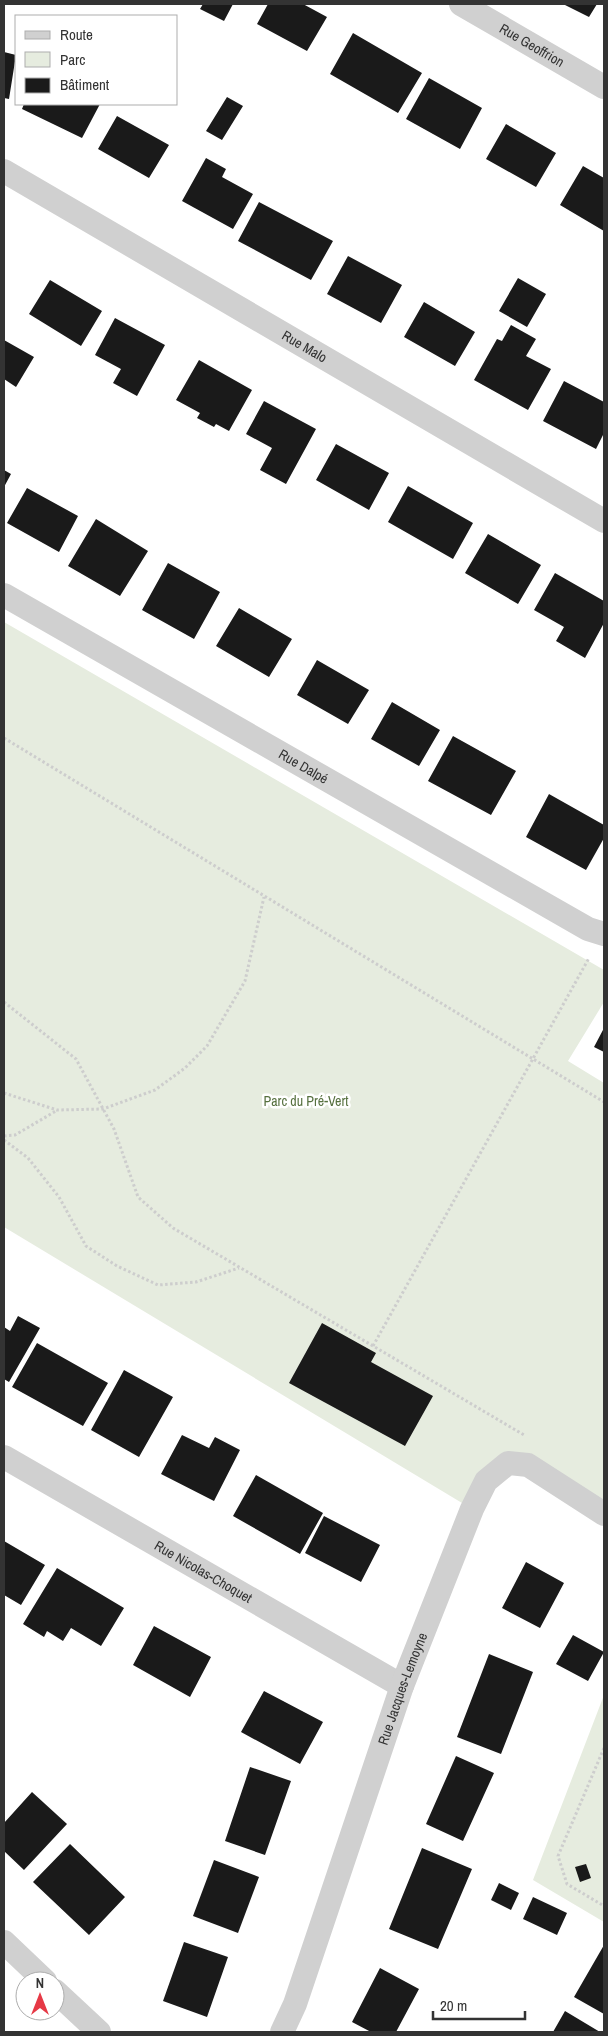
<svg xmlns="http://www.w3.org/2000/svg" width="608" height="2036" font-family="'Archivo Narrow',sans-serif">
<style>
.green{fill:#e6ecdf}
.building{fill:#1a1a1a}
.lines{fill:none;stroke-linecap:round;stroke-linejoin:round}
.path{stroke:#cdcdcd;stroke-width:3;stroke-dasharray:2.5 2.5;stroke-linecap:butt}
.street{stroke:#d0d0d0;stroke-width:24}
.labels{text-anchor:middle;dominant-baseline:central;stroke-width:5;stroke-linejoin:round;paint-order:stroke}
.street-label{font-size:14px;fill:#333;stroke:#fff}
.park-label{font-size:14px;fill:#56703f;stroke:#fff}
</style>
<rect width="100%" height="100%" fill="#fff"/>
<path class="green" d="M4 622 604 970V1002L568 1061 604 1083V1514L508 1463 472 1509 4 1227Z
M604 1695V1922L533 1880Z"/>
<path class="building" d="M203 4H233L224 21 200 9Z
M268 4H303L327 17 307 51 257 24Z
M563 4H597L589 17Z
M353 33 422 73 398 113 330 74Z
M4 52 16 55 9 99 4 98Z
M429 78 482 108 460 149 406 119Z
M227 97 243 106 222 140 206 131Z
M24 104H100L82 138 22 109Z
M117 116 169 145 149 178 98 149Z
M506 124 556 153 536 187 486 159Z
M206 158 226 169 222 177 253 194 233 229 182 201Z
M583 166 604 178V231L560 205Z
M259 202 333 241 311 280 238 241Z
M348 256 402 285 381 323 327 294Z
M518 278 546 294 527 327 499 311Z
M50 280 102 311 81 346 29 314Z
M424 302 475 332 455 366 404 337Z
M115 318 165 345 137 396 113 383 121 369 95 355Z
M511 325 536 339 526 356 551 369 528 410 474 380 497 339 502 341Z
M4 340 34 357 16 387 4 379Z
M199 360 252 390 229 431 216 424 214 427 197 418 200 413 176 400Z
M564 381 604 402V433L596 449 543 421Z
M264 401 316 429 286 484 260 470 272 448 246 434Z
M336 444 389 473 369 510 316 480Z
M4 470 11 474 4 487Z
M408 486 473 523 453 559 388 522Z
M27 488 78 516 59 552 7 523Z
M96 519 148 551 120 596 68 566Z
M488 534 541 565 518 604 465 573Z
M168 563 220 592 194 639 142 610Z
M555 573 604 601V623L585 658 556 641 564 627 534 610Z
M239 608 292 639 269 677 216 646Z
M317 660 369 690 348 724 297 695Z
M392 702 440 730 419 766 371 739Z
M453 736 516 771 491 815 428 781Z
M549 794 604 825V838L586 870 526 837Z
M604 1028V1052L594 1047Z
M18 1316 40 1328 9 1382 4 1379V1327L10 1331Z
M322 1323 376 1353 371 1362 433 1396 405 1446 289 1383Z
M37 1343 108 1383 83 1426 12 1387Z
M124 1370 173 1397 139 1457 91 1430Z
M182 1435 209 1448 215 1437 240 1450 214 1501 161 1474Z
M256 1475 323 1513 300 1554 233 1516Z
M324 1516 380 1545 361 1582 305 1553Z
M4 1541 45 1565 21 1605 4 1595Z
M526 1562 564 1583 540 1628 502 1608Z
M57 1568 124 1608 101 1646 71 1628 63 1641 47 1631 44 1637 23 1624Z
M154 1626 211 1657 190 1697 133 1665Z
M573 1635 604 1652 588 1681 556 1664Z
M489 1654 533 1672 501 1754 457 1737Z
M264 1691 323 1722 300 1764 241 1732Z
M456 1756 494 1773 463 1841 426 1824Z
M250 1767 291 1781 265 1855 225 1841Z
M32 1792 67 1824 24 1870 4 1851V1823Z
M70 1844 125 1897 89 1935 33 1882Z
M422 1848 472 1869 438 1949 389 1929Z
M214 1860 259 1877 238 1933 193 1916Z
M586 1864 591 1878 580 1882 575 1867Z
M499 1883 519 1893 511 1910 491 1900Z
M533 1897 567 1913 557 1935 523 1919Z
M184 1942 228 1957 207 2017 163 2001Z
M604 1945V2014L574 1997Z
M380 1968 419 1989 396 2032H371L352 2022Z
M565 2011 600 2032H553Z"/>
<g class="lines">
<path class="path" d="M4 738 604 1102
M4 1002 76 1059 114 1129 138 1197 173 1228 524 1435
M4 1093 57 1110 103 1109 155 1090 185 1068 207 1046 245 981 264 897
M4 1136 15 1135 56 1111
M4 1140 28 1158 59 1197 86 1246 117 1266 158 1285 196 1282 239 1268
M373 1346 589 958
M604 1748 558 1856 567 1884 604 1906"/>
<g class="street">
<path id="s1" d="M461 4 604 87"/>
<path id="s2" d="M4 171 604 521"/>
<path id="s3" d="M4 595 588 929 604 934"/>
<path id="s4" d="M4 1457 402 1686"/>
<path d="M4 1942 45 1981"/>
<path d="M55 1991 99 2032"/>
<path id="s5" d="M282 2032 295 2004 402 1686 472 1509 486 1481 508 1463 528 1465 604 1514"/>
</g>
</g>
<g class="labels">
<g class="street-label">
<text stroke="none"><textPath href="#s1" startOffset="82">Rue Geoffrion</textPath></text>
<text stroke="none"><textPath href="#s2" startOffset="348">Rue Malo</textPath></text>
<text stroke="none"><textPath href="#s3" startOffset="345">Rue Dalpé</textPath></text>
<text stroke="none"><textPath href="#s4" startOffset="230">Rue Nicolas-Choquet</textPath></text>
<text stroke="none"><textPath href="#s5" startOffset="364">Rue Jacques-Lemoyne</textPath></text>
</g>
<g class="park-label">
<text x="306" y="1101">Parc du Pré-Vert</text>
</g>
</g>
<rect width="608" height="2036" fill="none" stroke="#333333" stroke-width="10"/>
<rect x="15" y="15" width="162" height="90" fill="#ffffff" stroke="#adadad"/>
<rect x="25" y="31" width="25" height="8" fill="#d0d0d0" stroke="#adadad"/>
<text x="60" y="40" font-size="15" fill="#333333">Route</text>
<rect x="25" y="52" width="25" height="15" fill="#e6ecdf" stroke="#adadad"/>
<text x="60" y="65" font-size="15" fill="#333333">Parc</text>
<rect x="25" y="78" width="25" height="15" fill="#1a1a1a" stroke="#adadad"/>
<text x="60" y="90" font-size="15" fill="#333333">Bâtiment</text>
<g transform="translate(40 1996)"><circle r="24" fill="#ffffff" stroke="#adadad"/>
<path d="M0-4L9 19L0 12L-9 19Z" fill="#e63946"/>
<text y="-8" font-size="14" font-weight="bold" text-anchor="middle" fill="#333333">N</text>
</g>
<path d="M433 2011v8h92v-8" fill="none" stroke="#333333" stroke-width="2.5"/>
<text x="440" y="2011" font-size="15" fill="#333333" stroke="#ffffff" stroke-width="4" paint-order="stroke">20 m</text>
</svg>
